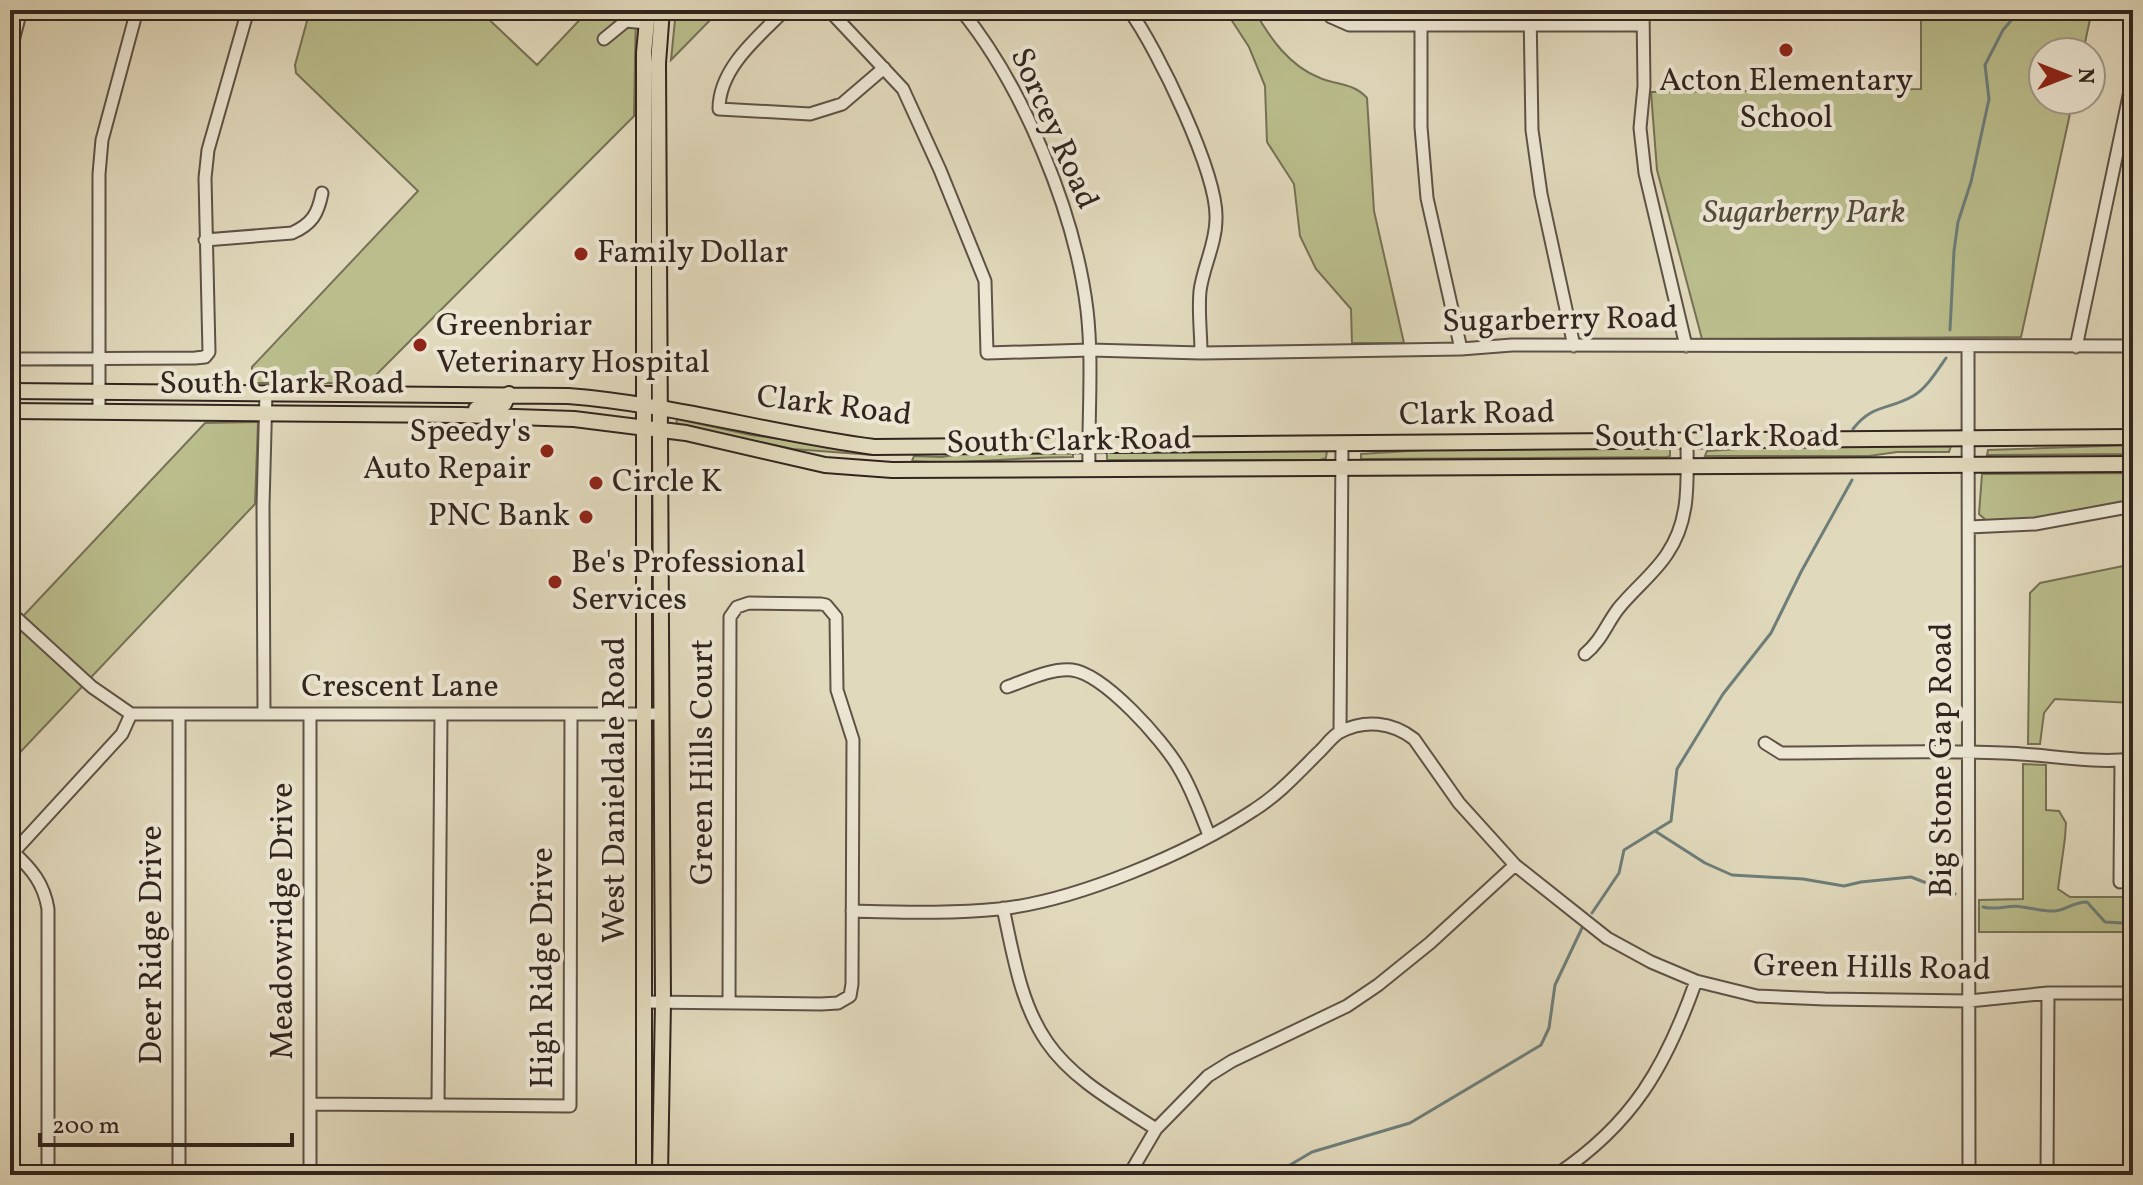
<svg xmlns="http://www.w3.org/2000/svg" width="2143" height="1185" font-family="Vollkorn,serif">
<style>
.green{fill:#babd8c;stroke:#767156;stroke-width:2}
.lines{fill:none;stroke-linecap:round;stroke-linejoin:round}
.stream{stroke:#6d7e7a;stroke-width:3}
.minor-casing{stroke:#5e5246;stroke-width:15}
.major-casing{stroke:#32251f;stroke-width:18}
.minor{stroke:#ece6d3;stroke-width:11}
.major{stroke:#e1d9bc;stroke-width:14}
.poi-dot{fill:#8f2418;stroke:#ece6d3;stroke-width:3}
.labels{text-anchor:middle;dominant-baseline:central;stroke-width:8;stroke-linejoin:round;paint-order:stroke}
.poi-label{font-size:32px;fill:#32251f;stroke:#ece6d3;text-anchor:start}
.street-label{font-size:32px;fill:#32251f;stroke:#ece6d3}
.park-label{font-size:32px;font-style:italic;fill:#544b3a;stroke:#ece6d3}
</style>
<rect width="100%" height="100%" fill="#e1d9bc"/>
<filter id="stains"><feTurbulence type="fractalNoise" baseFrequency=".0025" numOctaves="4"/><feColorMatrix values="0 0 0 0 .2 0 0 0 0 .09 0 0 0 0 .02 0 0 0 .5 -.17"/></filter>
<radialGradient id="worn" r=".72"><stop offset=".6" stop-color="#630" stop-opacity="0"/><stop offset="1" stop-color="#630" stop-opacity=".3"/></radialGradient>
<path class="green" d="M310 10H479L537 65 589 10H636L634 116 368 383H252V367L418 191 296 73 295 65Z
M676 10H720L671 60Z
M1225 10H1254C1270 38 1289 66 1320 78 1337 85 1354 83 1367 98L1374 211 1404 343H1352L1351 309 1316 269 1300 236 1294 184 1267 142 1265 86 1249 47Z
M1921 10H2092L2083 52H2043V100H2073L2021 337 1702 339 1657 170 1651 92 1921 89Z
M677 419 751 435 872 451V455L793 449 676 425Z
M258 422 255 504 10 763V630L205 423Z
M2133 445V453L2128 454 1987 455 1988 450Z
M1951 446 1949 452H1897L1869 456H1705L1707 451 1770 447Z
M1667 448 1670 449V456L1667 457 1364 459H1361V454L1423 450Z
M1324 450 1327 451 1326 458 1320 460H1107V453L1112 451Z
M1073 452V457C1019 457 965 465 912 461L914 456 942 457 966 453Z
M2133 473V501L2030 520 1987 521 1979 514 1982 474Z
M2133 564V703L2055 699 2044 713 2040 744H2028L2030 593 2040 583Z
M2023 764 2046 765V810L2059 811 2066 823 2065 838 2058 889 2070 897H2133V932H1979V900L2023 899Z"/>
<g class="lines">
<path class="stream" d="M1950 330 1954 251 1958 222 1971 182 1989 99 1985 65 2003 30 2020 10
M1853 429C1872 404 1889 410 1913 396 1926 389 1937 371 1946 358
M1655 831 1705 863 1732 875 1803 879 1844 886 1861 882 1911 877 1955 894
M1983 907C1997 911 2009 904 2022 907 2033 908 2045 912 2055 911 2066 910 2073 902 2087 902L2105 922 2123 923 2133 919
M1592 913 1619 873 1624 850 1671 821 1677 769 1723 694 1771 633 1801 572 1852 480
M1273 1175 1312 1152 1410 1123 1541 1045 1549 1028 1555 985 1582 928"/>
<defs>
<path id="minor" d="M785 10C758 37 719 68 719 109L810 114 842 104 884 68
M829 10 903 89 940 170 985 281 987 353 1090 350 1201 353 1461 349 1512 345 2133 346
M961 10C1023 86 1075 212 1087 310 1093 362 1088 416 1089 468
M1129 10C1157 48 1218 174 1216 219 1216 244 1203 267 1200 291 1198 311 1201 333 1201 353
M1324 10 1331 17 1349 25H1643
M1421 10V127L1427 198 1461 349
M1530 10 1532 130 1541 194 1574 346
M1643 10 1644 86 1640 128 1645 173 1686 346
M604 39 626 21 646 23
M10 53 21 10
M205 240 292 233C312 224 318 214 322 193
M1968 346 1969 1175
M2076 347 2133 77
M10 359 195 358 205 357 209 352 205 178 208 150 248 10
M99 412V174L102 140 137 10
M1969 527 2035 524 2133 506
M10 612 92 687 131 714
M1585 654C1601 641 1606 625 1618 609 1633 590 1654 574 1667 554 1691 519 1687 480 1687 440
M1007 687C1027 680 1051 668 1072 670 1104 674 1163 740 1179 768 1192 789 1200 813 1209 835
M131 714H661
M264 714 263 506 266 392
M310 714V1175
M1340 732 1342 445
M1765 743 1781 753C1855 753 1929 750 2003 753 2046 754 2090 764 2133 759
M13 852C32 869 44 884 48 909V1175
M10 856 122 734 131 714
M2120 882 2121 761
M1003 908C1013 953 1020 1003 1047 1042 1073 1080 1118 1104 1156 1129
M852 911C901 912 950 914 999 909 1076 901 1189 853 1254 810 1278 795 1298 773 1318 753 1325 747 1332 736 1340 732 1365 719 1392 722 1414 739L1459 803 1515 865 1607 938 1651 962 1696 981 1757 996 1825 999 1969 1001 2048 993H2133
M644 1002 821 1004 838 1003 850 996 852 984 853 740 837 690 836 617 826 605 821 604 749 603 737 607 730 617 729 1003
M310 1104 570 1106 571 714
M438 1104 441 714
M179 1175V714
M1129 1175 1156 1129 1208 1076 1232 1061 1347 1006 1378 985 1430 943 1515 865
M1556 1175C1633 1124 1666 1066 1696 981
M2047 1175 2048 993"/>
<path id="major" d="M10 391 568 396C672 404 772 434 874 447L2133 437
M476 409 504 404 509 394
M10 411 461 415 574 419 686 433 825 465 892 470 2133 464
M644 1175V53L648 10
M660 1175 663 1002 658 63 662 10"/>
</defs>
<use href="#minor" class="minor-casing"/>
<use href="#major" class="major-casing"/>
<use href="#minor" class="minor"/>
<use href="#major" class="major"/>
</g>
<g class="poi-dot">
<circle cx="1786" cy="50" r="8"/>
<circle cx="581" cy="254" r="8"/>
<circle cx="420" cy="345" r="8"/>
<circle cx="547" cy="451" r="8"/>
<circle cx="596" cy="483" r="8"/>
<circle cx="586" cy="517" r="8"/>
<circle cx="555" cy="582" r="8"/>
</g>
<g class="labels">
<g class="poi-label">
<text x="1786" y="82" text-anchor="middle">Acton Elementary<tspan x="1786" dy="37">School</tspan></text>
<text x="597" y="254">Family Dollar</text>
<text x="436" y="327">Greenbriar<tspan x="436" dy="37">Veterinary Hospital</tspan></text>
<text x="531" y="433" text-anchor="end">Speedy's<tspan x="531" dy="37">Auto Repair</tspan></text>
<text x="612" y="483">Circle K</text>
<text x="570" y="517" text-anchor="end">PNC Bank</text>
<text x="571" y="564">Be's Professional<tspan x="571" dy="37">Services</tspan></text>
</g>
<g class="street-label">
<text transform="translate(1053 129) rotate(66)">Sorcey Road</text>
<text transform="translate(1560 321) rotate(-1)">Sugarberry Road</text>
<text x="282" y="385">South Clark Road</text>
<text transform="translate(834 407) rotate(7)">Clark Road</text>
<text transform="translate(1477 415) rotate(-1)">Clark Road</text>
<text x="1717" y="438">South Clark Road</text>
<text transform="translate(1069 442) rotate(-1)">South Clark Road</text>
<text x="400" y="688">Crescent Lane</text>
<text transform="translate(1943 760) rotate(-90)">Big Stone Gap Road</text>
<text transform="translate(704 762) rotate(-90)">Green Hills Court</text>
<text transform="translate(616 790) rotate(-90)">West Danieldale Road</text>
<text transform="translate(284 921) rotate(-90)">Meadowridge Drive</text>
<text transform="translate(153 945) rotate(-90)">Deer Ridge Drive</text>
<text transform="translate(544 968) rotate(-90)">High Ridge Drive</text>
<text transform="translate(1872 969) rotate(1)">Green Hills Road</text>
</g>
<g class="park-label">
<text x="1804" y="214">Sugarberry Park</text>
</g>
</g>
<rect width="2143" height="1185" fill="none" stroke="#e1d9bc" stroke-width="40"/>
<rect x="12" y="12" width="2119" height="1161" fill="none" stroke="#32251f" stroke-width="4"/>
<rect x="20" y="20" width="2103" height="1145" fill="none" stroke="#32251f" stroke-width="2"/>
<g transform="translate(2067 76) rotate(90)"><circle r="38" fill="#ece6d3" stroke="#a2998b" stroke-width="2"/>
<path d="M0-6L14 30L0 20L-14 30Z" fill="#8f2418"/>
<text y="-12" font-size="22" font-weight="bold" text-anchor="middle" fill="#32251f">N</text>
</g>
<path d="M40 1133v12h252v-12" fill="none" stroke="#32251f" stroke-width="4"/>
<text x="52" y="1133" font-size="24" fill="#32251f" stroke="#ece6d3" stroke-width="6" paint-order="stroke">200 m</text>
<rect width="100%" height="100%" filter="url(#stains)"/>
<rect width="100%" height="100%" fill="url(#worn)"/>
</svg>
